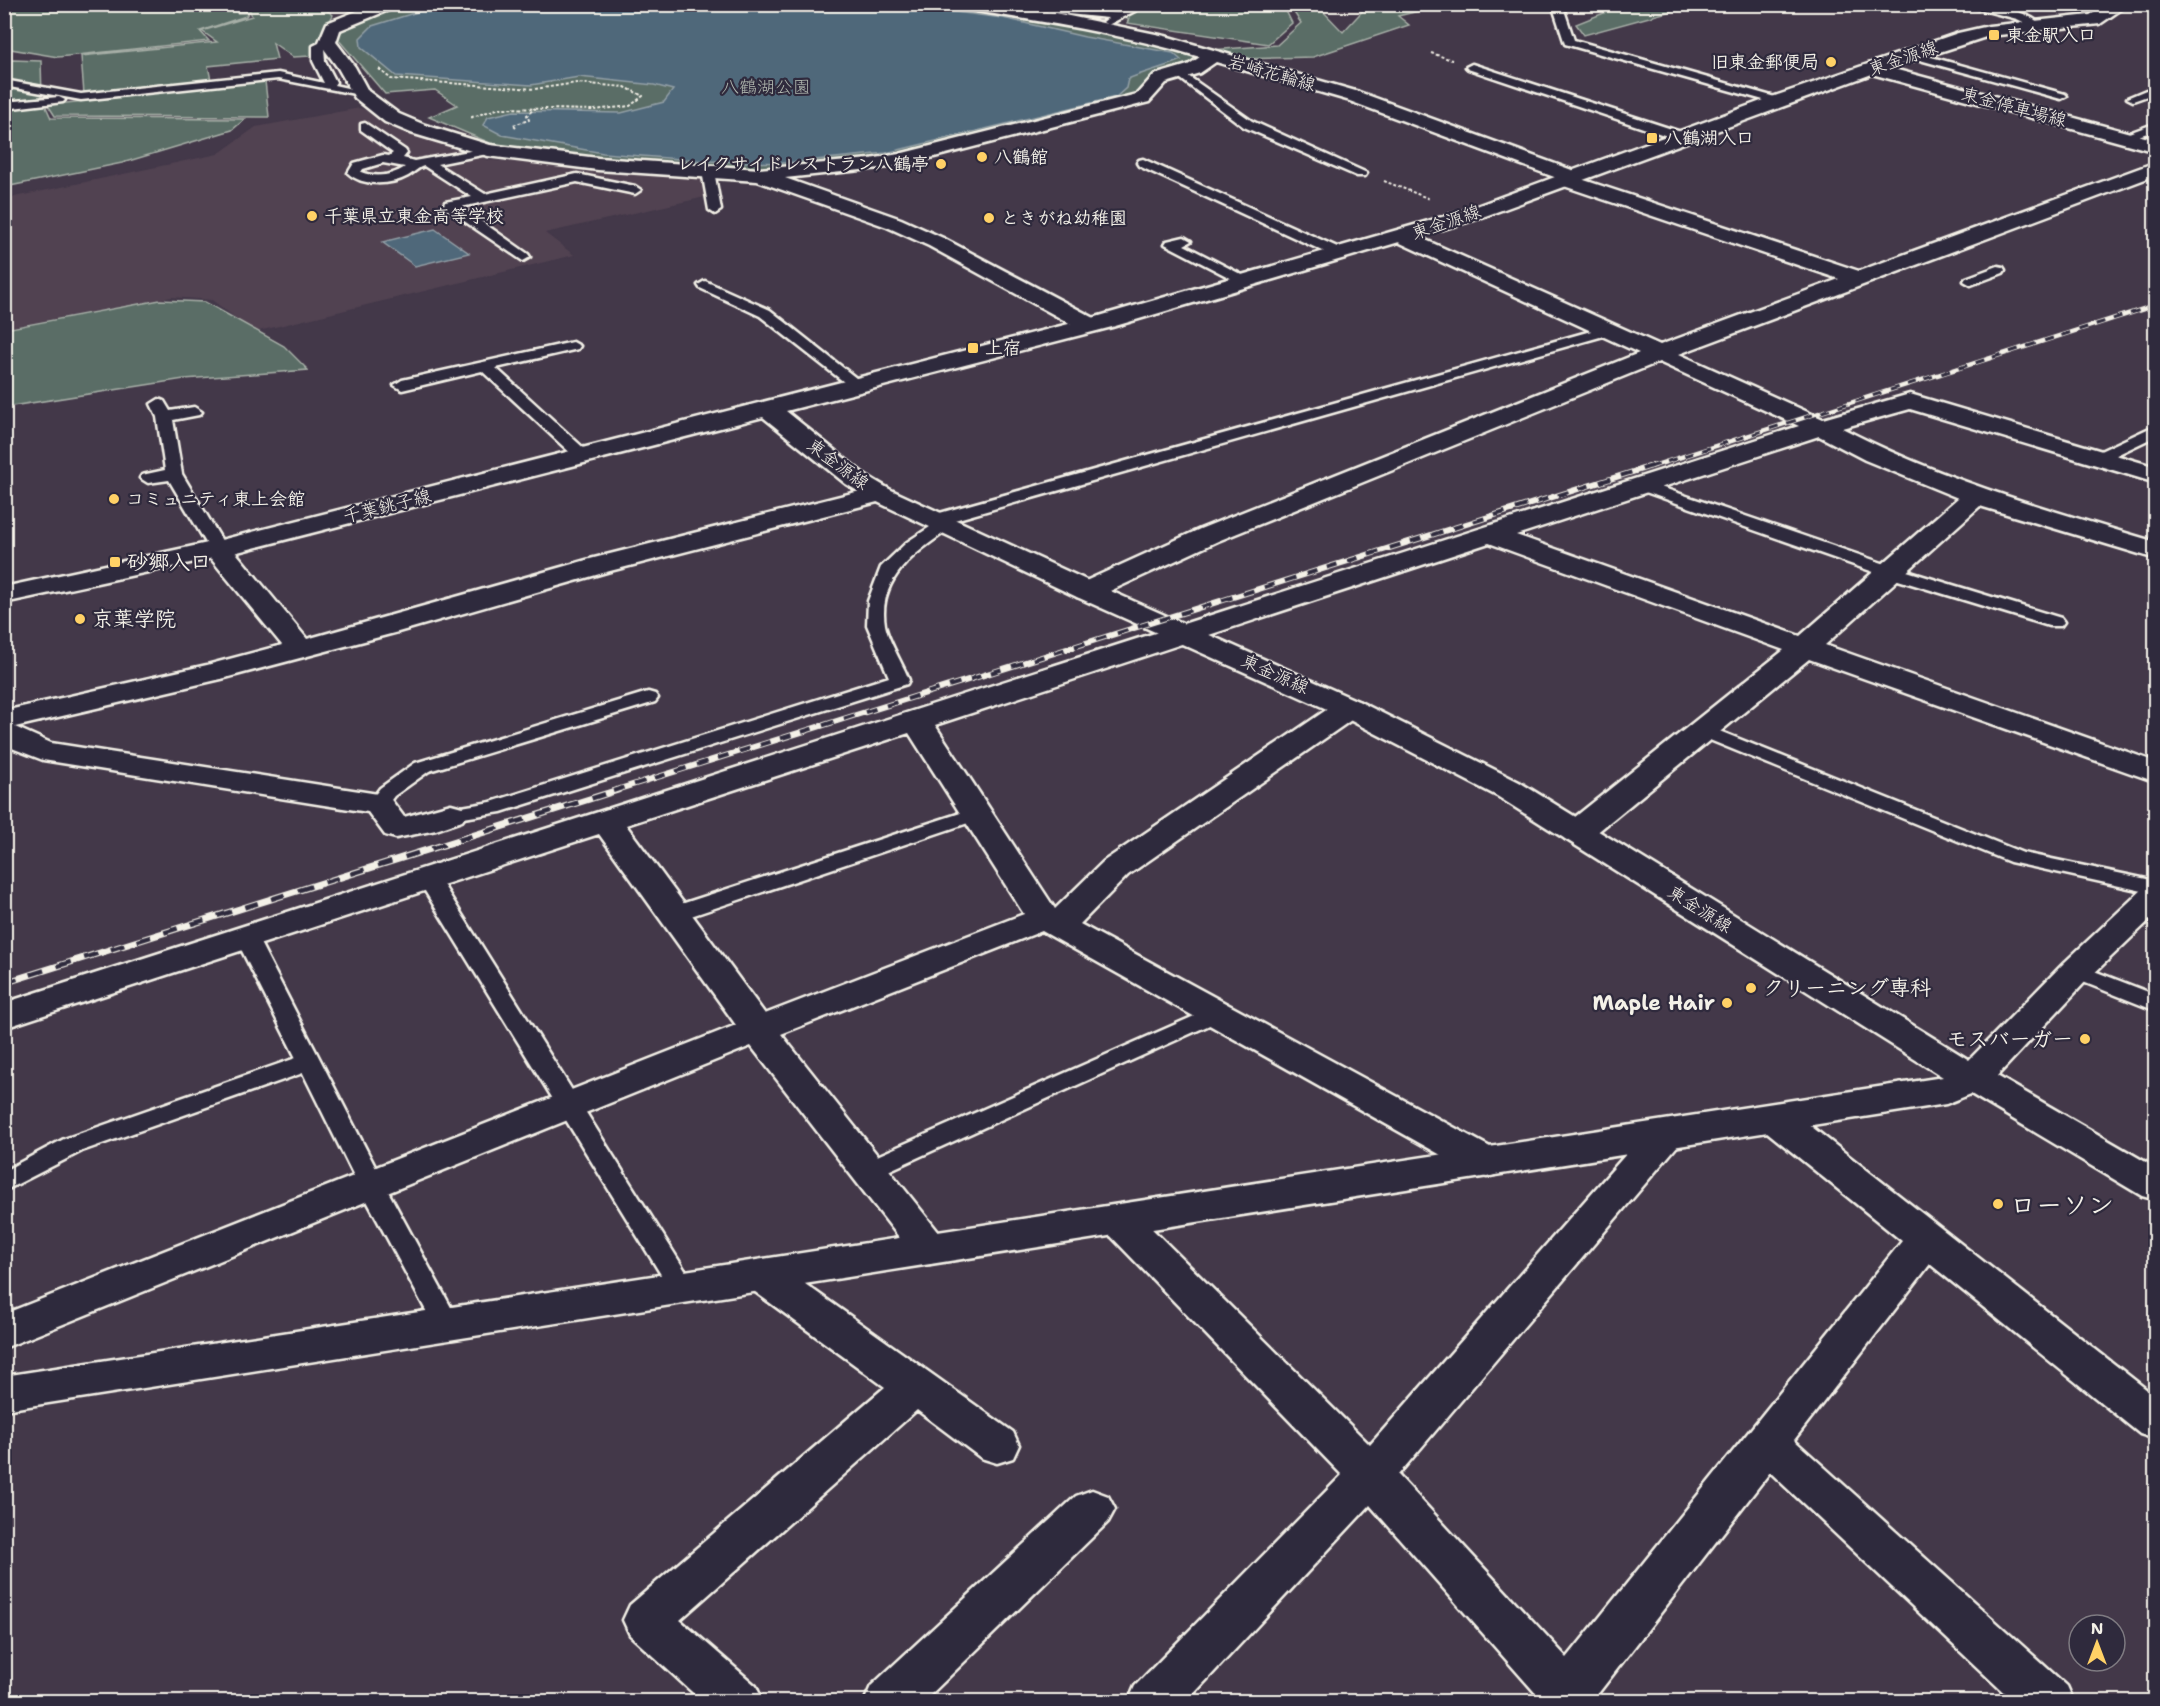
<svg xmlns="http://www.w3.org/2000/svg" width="2160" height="1706" font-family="'Shantell Sans','Klee One',sans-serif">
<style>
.built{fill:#514251}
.green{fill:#5a6d66;stroke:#a7afa7;stroke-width:1.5}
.water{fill:#50687a;stroke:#929fa6;stroke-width:1.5}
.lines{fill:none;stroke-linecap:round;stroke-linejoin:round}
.lane-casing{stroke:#f4f1e8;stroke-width:5}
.street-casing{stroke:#f4f1e8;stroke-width:5}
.secondary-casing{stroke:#f4f1e8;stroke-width:5}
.path{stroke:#f4f1e8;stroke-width:2;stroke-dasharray:3 2;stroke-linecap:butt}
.lane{fill:#2f2a3d;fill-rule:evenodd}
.street{fill:#2f2a3d;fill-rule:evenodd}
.secondary{fill:#2f2a3d;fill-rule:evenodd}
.rail-far2-casing{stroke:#f4f1e8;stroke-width:4.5}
.rail-far1-casing{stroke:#f4f1e8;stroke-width:6}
.rail-casing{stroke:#f4f1e8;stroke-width:7}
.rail-far2{stroke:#2f2a3d;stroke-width:3;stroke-dasharray:9;stroke-linecap:butt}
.rail-far1{stroke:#2f2a3d;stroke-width:4;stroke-dasharray:11;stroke-linecap:butt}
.rail{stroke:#2f2a3d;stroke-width:4.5;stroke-dasharray:14;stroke-linecap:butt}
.poi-dot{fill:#ffd166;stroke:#2f2a3d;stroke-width:2}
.labels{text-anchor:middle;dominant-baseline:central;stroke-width:4.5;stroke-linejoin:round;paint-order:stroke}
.far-poi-label{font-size:18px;font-weight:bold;fill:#f4f1e8;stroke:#2f2a3d;text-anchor:start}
.far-street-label{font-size:18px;fill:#f4f1e8;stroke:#2f2a3d}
.far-park-label{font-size:18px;fill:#afb6ae;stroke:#2f2a3d}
.poi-label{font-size:21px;font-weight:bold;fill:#f4f1e8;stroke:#2f2a3d;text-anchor:start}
.near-poi-label{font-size:26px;font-weight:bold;fill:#f4f1e8;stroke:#2f2a3d;text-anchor:start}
</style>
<rect width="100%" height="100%" fill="#433849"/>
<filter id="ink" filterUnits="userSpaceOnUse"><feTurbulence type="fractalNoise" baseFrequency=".0167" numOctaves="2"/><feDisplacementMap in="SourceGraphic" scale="12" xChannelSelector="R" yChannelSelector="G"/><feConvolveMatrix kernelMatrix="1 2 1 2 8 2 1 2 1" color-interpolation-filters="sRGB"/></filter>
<g filter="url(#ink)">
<path class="built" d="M360 108 488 160 701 174 705 197 545 233 574 255 254 332 212 300 172 297 5 328V199L218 154 256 127Z"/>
<path class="green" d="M319 4 333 15 311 56 293 57 273 43 277 59 208 66 211 80 84 94 81 56 217 42 202 31 252 16 250 11 236 13H248L246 16 200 31 209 41 58 57 5 48 4 5Z
M922 4 1037 19 1170 47 1196 56 1188 66 1136 96 897 158 770 170 593 161 490 143 429 117 457 105 435 90 385 94 337 38 345 26 404 5Z
M1069 4 1283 5 1292 23 1268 44 1127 23 1129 19 1067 11Z
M1289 5H1317L1343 32 1368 5H1444L1398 16 1409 25 1313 57 1239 59 1211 50 1277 45 1301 23Z
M1624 5 1625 4 1693 5 1584 35 1576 24Z
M13 60 41 61 42 98 51 118 245 119 232 130 122 163 5 187 4 62Z
M265 81 269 117 55 116 48 105Z
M160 300 205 302 284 346 308 370 184 379 5 407V329Z"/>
<path class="water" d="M640 4 653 6 871 4 955 12 1003 18 1085 37 1173 53 1181 60C1163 68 1146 71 1128 79L1126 88 1116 97 886 153 785 163 705 161 603 153 502 135 483 125 488 117 514 111 621 113 664 102 673 90 654 85 579 77 531 85 396 76 361 47 360 38 372 26 440 5Z
M435 229 469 253 415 266 382 242Z"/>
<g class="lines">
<defs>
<path id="lane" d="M1134 4H1148L1108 25 1103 22 1108 18 1048 12 1043 9 1048 6 1118 13Z
M1552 4H1562L1574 40 1782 99 1784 101 1782 103H1774L1565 44Z
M1960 4C1986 4 2024 8 2043 26L2038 29 2017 19Z
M327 39 332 42 324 48 325 61 336 82 334 85 365 92V96L278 79 81 100 4 86V80L81 94 278 73 324 83 313 61V46Z
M1913 52 2065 94 2067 96 2061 99 1909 57 1908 55Z
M1472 64 1687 134 1689 137 1683 141 1679 140 1468 69 1466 67Z
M1181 71 1252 121 1367 173 1365 176H1357L1244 127 1177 76V72Z
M2146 90 2150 91V95L2133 101 2127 98Z
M59 97 65 100 63 102 4 109V102Z
M365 123 405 150 407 153 403 158 414 161 492 147V153L437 164 485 194 577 174 635 186 641 190 635 194 577 182 461 207 528 254 530 257 523 261 445 208 444 205 445 202 472 197 424 166C417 168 415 172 408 176 392 185 362 187 348 173L354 163 383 155 389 156 393 153 361 130V124ZM383 163 405 167C392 176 375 178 361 172L363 169Z
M2156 123V130L2124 141 2118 137Z
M1143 159 1346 251 1348 254 1341 258 1336 257 1139 166 1137 163 1139 160Z
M708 167 714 171 721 210 715 214 709 210 702 171Z
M1184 237 1191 241 1184 245 1254 281 1252 284H1242L1165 244 1167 241Z
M1998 266 2003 267 2005 270 2003 273 1971 285 1964 281 1966 278Z
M705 281 770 310 866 386 858 391 853 389 760 316 700 288 698 285Z
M1609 326 1614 327 1616 330 1614 333 951 521 953 524 951 528C918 551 877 577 885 625 888 641 903 664 909 680L907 684 501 812 451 820 444 818 441 814 444 810 491 802 889 677 867 625 868 601 881 567 907 542 933 525 927 520 929 516Z
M573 342 580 346 578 349 496 368 589 453 591 456 589 459H577L482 371 402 390 394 385 402 380Z
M159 399 164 401 170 411 194 407 202 412 199 415 173 420 182 474 227 549 224 553H212L169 480 148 483 140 478 142 475 165 470 157 417 151 404Z
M2156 425V436L2104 461 2098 463 2090 458 2092 455Z
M1640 480 1897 568 2061 618 2064 622 2061 626H2049L1885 576 1634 488 1632 485 1634 482Z
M648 692 655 694 658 698 655 702 429 771 394 796 385 808H371L368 804 380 788 415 763Z
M1702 724 2023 853 2156 881V894L2010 862 1695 734 1692 730 1695 726Z
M976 808 983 810 986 814 983 818 682 919 674 921 666 919 663 914 666 909Z
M428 872 436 873 439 878 691 1280 695 1287 691 1294 682 1297 673 1294 417 878 420 873Z
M247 932 255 934 258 939 384 1184 460 1324 457 1331 447 1334 437 1331 358 1184 303 1073 82 1151 4 1191V1171L64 1139 296 1058 236 939 239 934Z
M2076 964 2156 995V1011L2068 976 2065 971 2068 966Z
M1217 1006 1225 1008 1229 1013 1225 1018 877 1176 868 1179 859 1176 856 1170 859 1164Z"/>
<path id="street" d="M374 4H398L396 7 340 30 336 42 355 67 368 91 399 114 425 125 490 145 598 158 759 169 870 159 899 154 1137 94 1154 75 1188 65 1200 57C1122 34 1042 21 961 9L953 4H998L1050 12 1165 36 1359 92 1580 173 1581 179 1859 271 2156 162V175L1679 354 1823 419 1910 394 2156 467V483L1910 409 1842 428C1942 480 2049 510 2156 542V559L1980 506 1825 645 2156 762V782L1809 659 1589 839 1577 842 1565 839 1561 832 1565 825 1784 650 1489 543 935 725 1055 909 1104 861 1338 702 1349 699 1360 702 1364 708 1360 714 1128 875 1080 924 1501 1153 1507 1163 1501 1173 1487 1177 1473 1173 1042 931 781 1034 944 1239 950 1249 944 1259 930 1264 916 1259 751 1046 4 1348V1314L736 1025 599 834 4 1028V1003L1799 426 1659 362 1218 541 1097 597 1087 599 1077 597 1073 591 1077 585 1200 529 1639 353 1396 241 1393 237 1396 233 1403 231 1410 233 1660 345 1839 279 1558 184 1555 180 1557 178 1347 100 1216 62 1200 73 1166 83 1149 102 899 166 785 178 901 219 943 238 1098 320 1101 325 1098 330 1090 332 1082 330 929 246 887 227 757 181 598 170 488 156 411 133 385 122 355 98 338 68 319 42 327 23ZM1819 436 1865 460 1958 498 1800 636 1516 535ZM909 733 1024 914 765 1014 626 825Z
M880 486 889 489 893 494 889 499 610 571 398 632 221 679 15 727 51 743 378 794 389 797 404 817 451 804 462 807 467 814 462 821 436 830 396 838 385 835 368 812 43 760 4 745V711L207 665 282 645 208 555 205 549 208 543 218 541 228 543 307 639 590 559Z
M1775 1105 1789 1109 2156 1397V1439L2140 1434 1930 1264 1794 1440 2067 1686 2074 1702H2014L1770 1472 1597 1695 1600 1702H1537L1539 1697 1370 1505 1186 1702H1128L1135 1686 1342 1475 1105 1230 1099 1220 1105 1210 1119 1206 1133 1210 1370 1445 1650 1127 1664 1123 1678 1127 1683 1136 1678 1145 1398 1475 1567 1658 1902 1241 1761 1127 1756 1118 1761 1109Z
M762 1260 777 1264 1013 1432 1019 1445 1013 1458 997 1463 981 1458 917 1410 680 1620 756 1686 763 1702H703L630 1635 623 1620 630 1605 885 1387 747 1286 741 1275 747 1264Z
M1092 1490 1108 1496 1115 1509 1108 1522 923 1702H864L871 1686 1076 1496Z"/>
<path id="secondary" d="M2109 4H2129L2100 24 1989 36 1890 68 2156 140V152L1872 74 1477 219 1112 327 786 411 864 474 889 489 1097 585 1360 702 1519 782 1969 1060 2064 963 2144 888 2156 885V914L2088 979 1997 1076 2156 1168V1200L2142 1196 1971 1094 1946 1104 4 1410V1376L1943 1077 1497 796 1338 714 1077 597 871 499 846 484 763 417 218 557 4 603V587L217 541 1096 317 1463 211 1772 97 1958 33 1989 26 2090 15Z"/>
</defs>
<use href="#lane" class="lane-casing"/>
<use href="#street" class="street-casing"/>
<use href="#secondary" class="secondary-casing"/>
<path class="path" d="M890 4 934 8
M414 10 430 4
M1431 53 1452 60
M379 69 391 79 535 89 577 83 625 87 643 96 630 106 594 110 500 108 472 117V119
M516 128 513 125 529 120 527 115 535 108
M1384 181 1430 199"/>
<use href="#lane" class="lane"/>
<use href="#street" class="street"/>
<use href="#secondary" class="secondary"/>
<defs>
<path id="rail-far2" d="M1650 467 2156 305"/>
<path id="rail-far1" d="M613 791 1655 465"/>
<path id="rail" d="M4 983 618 790"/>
</defs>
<use href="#rail-far2" class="rail-far2-casing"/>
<use href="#rail-far1" class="rail-far1-casing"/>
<use href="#rail" class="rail-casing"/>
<use href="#rail-far2" class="rail-far2"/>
<use href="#rail-far1" class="rail-far1"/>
<use href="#rail" class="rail"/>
</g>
</g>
<g class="poi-dot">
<rect x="1988" y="29" width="12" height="12" rx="3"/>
<circle cx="1831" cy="62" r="6"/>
<rect x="1646" y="132" width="12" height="12" rx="3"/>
<circle cx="982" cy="157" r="6"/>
<circle cx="941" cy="164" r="6"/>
<circle cx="312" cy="216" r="6"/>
<circle cx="989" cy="218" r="6"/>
<rect x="967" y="342" width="12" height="12" rx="3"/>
<circle cx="114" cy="499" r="6"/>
<rect x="109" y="556" width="12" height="12" rx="3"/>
<circle cx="80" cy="619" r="6"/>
<circle cx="1751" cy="988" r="6"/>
<circle cx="1727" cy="1003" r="6"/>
<circle cx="2085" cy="1039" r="6"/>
<circle cx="1998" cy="1204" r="6"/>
</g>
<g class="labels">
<g class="far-poi-label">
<text x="2006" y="35">東金駅入口</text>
<text x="1819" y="62" text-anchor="end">旧東金郵便局</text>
<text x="1664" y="138">八鶴湖入口</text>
<text x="994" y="157">八鶴館</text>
<text x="929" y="164" text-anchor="end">レイクサイドレストラン八鶴亭</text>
<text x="324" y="216">千葉県立東金高等学校</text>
<text x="1001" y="218">ときがね幼稚園</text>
<text x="985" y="348">上宿</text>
<text x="126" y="499">コミュニティ東上会館</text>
</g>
<g class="far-street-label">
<text transform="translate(1903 58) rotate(-19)">東金源線</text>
<text transform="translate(1272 73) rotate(16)">岩崎花輪線</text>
<text transform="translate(2014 107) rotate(15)">東金停車場線</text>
<text transform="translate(1446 222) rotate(-19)">東金源線</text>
<text transform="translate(838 464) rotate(37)">東金源線</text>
<text transform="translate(387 506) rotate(-14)">千葉銚子線</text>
<text transform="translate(1275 674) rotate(24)">東金源線</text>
<text transform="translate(1700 909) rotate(32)">東金源線</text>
</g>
<g class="far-park-label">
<text x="766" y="87">八鶴湖公園</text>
</g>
<g class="poi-label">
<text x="127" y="562">砂郷入口</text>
<text x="92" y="619">京葉学院</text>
<text x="1763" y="988">クリーニング専科</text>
<text x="1715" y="1003" text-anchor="end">Maple Hair</text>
<text x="2073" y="1039" text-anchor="end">モスバーガー</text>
</g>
<g class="near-poi-label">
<text x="2010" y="1204">ローソン</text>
</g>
</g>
<rect width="2160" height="1706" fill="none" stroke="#2f2a3d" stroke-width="24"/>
<rect x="12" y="12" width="2136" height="1682" fill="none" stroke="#f4f1e8" stroke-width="2" filter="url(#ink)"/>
<g transform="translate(2097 1643)"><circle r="28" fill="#2f2a3d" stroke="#7e7a81" stroke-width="1.5"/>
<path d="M0-4.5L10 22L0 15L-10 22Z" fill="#ffd166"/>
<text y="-9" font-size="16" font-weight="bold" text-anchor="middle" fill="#f4f1e8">N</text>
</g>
</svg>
